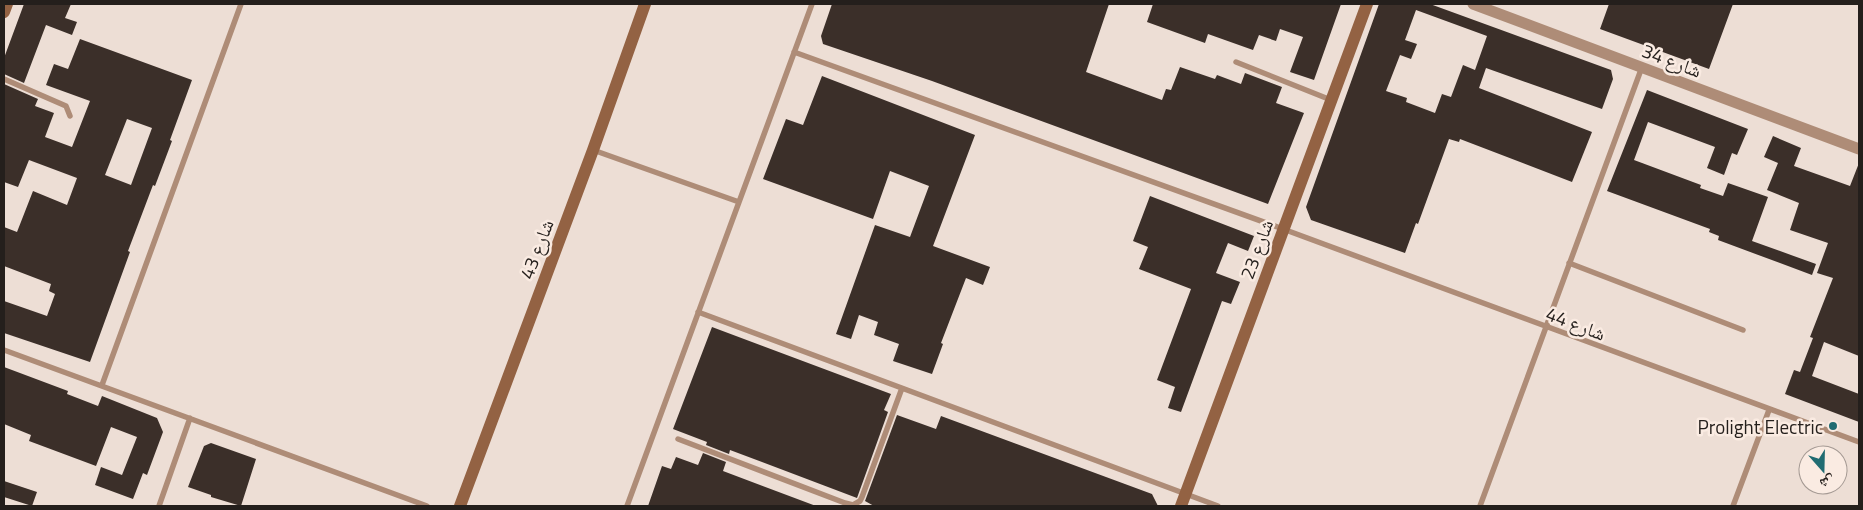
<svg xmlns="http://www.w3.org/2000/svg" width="1863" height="510" font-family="'Titillium Web','Noto Naskh Arabic',sans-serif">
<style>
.building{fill:#3b2f29;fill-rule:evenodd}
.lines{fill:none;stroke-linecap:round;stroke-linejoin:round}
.lane{stroke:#ae8c77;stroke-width:5.5}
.street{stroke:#ae8c77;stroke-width:11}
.secondary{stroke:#936243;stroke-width:12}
.poi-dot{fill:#216c72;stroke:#faebe2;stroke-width:2}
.labels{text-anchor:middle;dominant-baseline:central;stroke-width:5;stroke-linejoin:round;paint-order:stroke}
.street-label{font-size:19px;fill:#241f1c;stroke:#faebe2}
.poi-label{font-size:19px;fill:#241f1c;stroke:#faebe2;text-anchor:end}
</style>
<rect width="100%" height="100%" fill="#edded5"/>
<path class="building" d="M24 4H71L65 18 77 22 72 35 46 25 24 83 4 74V58Z
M832 4H1109L1086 72 1162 100 1166 89 1171 90 1180 67 1215 79 1217 75 1241 84 1245 73 1282 87 1276 103 1304 113 1268 204 932 81 823 44 821 36Z
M1153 4H1341L1314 80 1290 72 1303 37 1280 29 1276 41 1259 35 1253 50 1208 34 1205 43 1147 22Z
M1379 4H1430L1611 70 1613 79 1602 109 1486 68 1479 88 1592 132 1572 182 1460 139 1459 142 1449 139 1418 224 1416 223 1405 253 1311 220 1306 207ZM1416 10 1487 36 1475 70 1463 65 1451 97 1442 94 1435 113 1406 102 1407 98 1386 91 1400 55 1411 59 1417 44 1405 40Z
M1609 4H1733L1709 69 1600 29Z
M80 39 192 80 170 140 172 141 155 186 153 185 128 251 130 252 90 362 4 333V301L47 316 55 294 49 291 51 284 4 266V227L17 232 33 191 67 205 77 178 29 160 18 187 4 182V84L38 99 35 106 54 113 45 137 72 147 90 101 46 85 54 64 68 69ZM127 119 152 128 131 185 105 175Z
M822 76 975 135 933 246 990 267 983 285 966 278 941 343 943 344 932 374 893 361 899 344 874 335 878 322 859 315 851 339 836 334 875 225 910 237 929 186 890 171 873 219 763 179 786 119 803 125Z
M1647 90 1748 129 1737 155 1732 153 1724 175 1707 168 1715 147 1648 122 1634 160 1701 185 1700 188 1723 196 1728 183 1768 197 1752 241 1816 264 1812 275 1718 240 1719 236 1709 232 1710 229 1607 191Z
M1773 136 1801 148 1794 166 1850 186 1859 163V356L1824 342 1812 376 1859 394V422L1785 394 1794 370 1800 372 1813 338 1810 337 1833 278 1817 273 1828 243 1790 230 1799 203 1767 190 1778 163 1764 157Z
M1150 196 1254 236 1248 251 1228 243 1216 273 1240 282 1231 304 1222 301 1181 412 1168 408 1175 387 1157 380 1191 289 1139 269 1148 247 1133 241Z
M712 327 891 394 884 410 888 412 857 498 730 450 729 454 706 445 707 442 673 429Z
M4 367 68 391 67 394 98 406 102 396 157 418 163 432 147 475 143 473 133 499 95 485 101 467 122 475 137 437 111 427 96 466 29 441 31 435 4 424Z
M897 415 936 429 941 416 1152 494 1158 506H874L865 501Z
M211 443 256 459 241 506 211 497V495L188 487 204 446Z
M703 453 726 462 723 471 816 506H648L662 466 671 469 676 457 698 465Z
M4 481 37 492 32 506 4 497Z"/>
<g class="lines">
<path class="lane" d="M794 52 1283 229 1859 442
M1236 62 1331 100
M4 79 66 106 70 116
M593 150 739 202
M1569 263 1743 330
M698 312 1218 506
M4 350 427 506
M102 385 241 4
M678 439 845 503 853 505 860 501 862 497 902 388
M159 506 190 418
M627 506 812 4
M1480 506 1642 67
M1733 506 1769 410"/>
<path class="street" d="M1473 4 1859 149"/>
<path class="secondary" d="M4 12 7 4
M460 506 593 150 645 4
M1181 506 1367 4"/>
</g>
<circle class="poi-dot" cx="1833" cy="426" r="5"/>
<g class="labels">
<g class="street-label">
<text transform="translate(1672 60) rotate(21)">شارع 34</text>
<text transform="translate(536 249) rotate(-69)">شارع 43</text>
<text transform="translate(1256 249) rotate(-70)">شارع 23</text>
<text transform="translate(1576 323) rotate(21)">شارع 44</text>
</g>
<g class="poi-label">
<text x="1823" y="426">Prolight Electric</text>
</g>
</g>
<rect width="1863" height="510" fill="none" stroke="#241f1c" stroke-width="10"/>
<g transform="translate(1823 470) rotate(160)"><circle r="24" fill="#faebe2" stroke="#a49993"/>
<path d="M0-4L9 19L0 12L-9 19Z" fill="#216c72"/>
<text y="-8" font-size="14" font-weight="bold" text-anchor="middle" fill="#241f1c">ش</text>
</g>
</svg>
